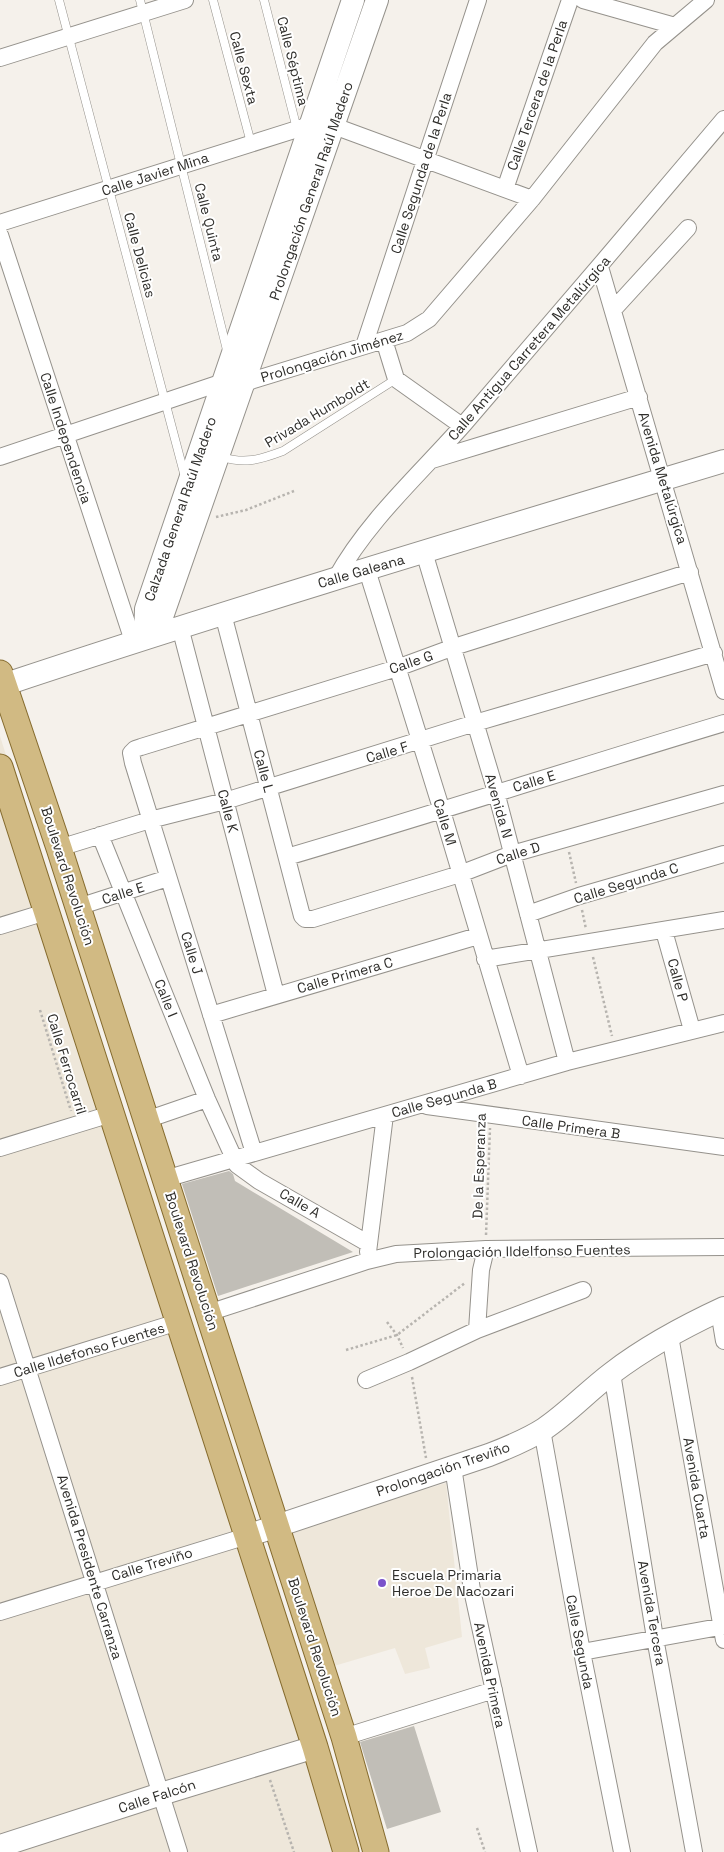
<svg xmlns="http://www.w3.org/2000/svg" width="724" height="1852" font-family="'Space Grotesk',sans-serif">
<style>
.built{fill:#eee7da}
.building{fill:#c1beb7}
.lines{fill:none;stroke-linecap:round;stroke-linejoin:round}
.lane-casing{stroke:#95928c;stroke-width:9}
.street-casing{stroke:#95928c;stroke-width:18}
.secondary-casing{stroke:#95928c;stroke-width:24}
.primary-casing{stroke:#856b2e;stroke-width:27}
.path{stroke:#b7b4af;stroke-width:2.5;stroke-dasharray:2.5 2.5;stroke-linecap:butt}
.lane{stroke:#fff;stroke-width:8}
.street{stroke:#fff;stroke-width:16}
.secondary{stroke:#fff;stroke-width:22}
.primary{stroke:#d1ba83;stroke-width:25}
.poi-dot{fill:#7a52cb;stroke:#fff;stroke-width:2}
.labels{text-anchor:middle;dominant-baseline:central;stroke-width:4;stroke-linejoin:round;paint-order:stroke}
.street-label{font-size:14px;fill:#2f2e2b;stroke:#fff}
.poi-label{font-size:14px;fill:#2f2e2b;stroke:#fff;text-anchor:start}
</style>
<rect width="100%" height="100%" fill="#f5f1eb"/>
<path class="built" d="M0 736 351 1852H0Z
M446 1483 462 1637 425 1648 430 1668 405 1674 395 1648 334 1666 290 1530Z"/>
<path class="building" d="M229 1171 233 1174 235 1181 353 1252 218 1296 182 1184Z
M414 1726 441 1812 387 1829 360 1742Z"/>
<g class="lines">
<defs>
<path id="lane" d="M59 0 185 477
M140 0 227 350
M213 0 251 143
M264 0 297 129
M221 457C245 464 259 460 283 451L396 379"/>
<path id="street" d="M583 0 675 26
M0 58 185 0
M505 189 570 0
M0 223 310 125 334 126 532 199
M0 235 133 641
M600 267 724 691
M613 310 688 228
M384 340 396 379 462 426
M364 346 478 0
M0 457 223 382 244 383 407 333 429 319 532 199 655 43 706 0
M432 460 639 397
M424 552 496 792 567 1062
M367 570 442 811 521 1076
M336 578C368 520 420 474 464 424 551 323 638 221 724 119
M223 614 302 916 305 919H313L460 874 512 854 724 794
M180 627 276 995
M100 835 207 1099 237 1165 259 1181 369 1244
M59 848 150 820 225 801 475 723 714 653
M287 857C433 814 578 767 724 723
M78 907 168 878
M528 914 579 896 724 854
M0 926 46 912
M664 931 692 1030
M485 959 724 920
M211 1015 478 936
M427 1106 724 1147
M146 1120 207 1099
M0 1148 111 1114
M254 1153 133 763 131 753 135 749 141 747 397 668 454 647 690 572
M165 1179 567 1062 724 1023
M368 1252 385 1115
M0 1282 179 1852
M719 1311 724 1341
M208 1313 367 1261 396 1254 486 1249 724 1247
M477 1330 481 1270 486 1249
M670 1336 724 1640
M612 1373 655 1638 694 1852
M0 1377 178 1322
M366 1380 409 1362 477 1330 583 1290
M542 1430 582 1652 622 1852
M453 1467 472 1590 529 1852
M0 1612 247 1536
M582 1652 724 1626
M344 1737 494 1690"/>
<path id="secondary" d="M156 634 377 0
M145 638 146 609 353 0
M0 686C240 606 482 534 724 461
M247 1536 489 1455C507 1448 527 1440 544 1429 568 1413 588 1391 612 1373 646 1347 685 1326 724 1308
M0 1846 161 1794 315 1747"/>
<path id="primary" d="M0 673 59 848 344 1737 376 1852
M0 767 315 1747 346 1852"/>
</defs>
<use href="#lane" class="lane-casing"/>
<use href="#street" class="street-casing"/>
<use href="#secondary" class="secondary-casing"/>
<use href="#primary" class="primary-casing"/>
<path class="path" d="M216 517 246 510 294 491
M569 852 576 883
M582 910 586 929
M593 957 612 1036
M40 1010 71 1111
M486 1235 490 1128
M387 1322 397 1335 403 1348
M346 1350 397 1335 465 1283
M412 1377 426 1458
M270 1780 294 1852
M477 1828 485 1852"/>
<use href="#lane" class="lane"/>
<use href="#street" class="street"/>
<use href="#secondary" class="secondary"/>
<use href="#primary" class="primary"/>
</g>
<circle class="poi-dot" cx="382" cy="1583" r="5"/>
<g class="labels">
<g class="street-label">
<text transform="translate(293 61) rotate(76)">Calle Séptima</text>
<text transform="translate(244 68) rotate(75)">Calle Sexta</text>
<text transform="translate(537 95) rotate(-71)">Calle Tercera de la Perla</text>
<text transform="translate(421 173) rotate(-72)">Calle Segunda de la Perla</text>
<text transform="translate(155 174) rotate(-18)">Calle Javier Mina</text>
<text transform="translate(311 191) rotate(-71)">Prolongación General Raúl Madero</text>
<text transform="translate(209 222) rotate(76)">Calle Quinta</text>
<text transform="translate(140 255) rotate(75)">Calle Delicias</text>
<text transform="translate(529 348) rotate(-49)">Calle Antigua Carretera Metalúrgica</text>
<text transform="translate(332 356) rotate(-17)">Prolongación Jiménez</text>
<text transform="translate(317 413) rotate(-31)">Privada Humboldt</text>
<text transform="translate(66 438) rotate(72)">Calle Independencia</text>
<text transform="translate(663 478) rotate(73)">Avenida Metalúrgica</text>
<text transform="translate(180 509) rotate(-71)">Calzada General Raúl Madero</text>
<text transform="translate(361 571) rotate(-16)">Calle Galeana</text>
<text transform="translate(411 662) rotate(-19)">Calle G</text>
<text transform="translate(387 752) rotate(-17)">Calle F</text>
<text transform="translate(264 771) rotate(75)">Calle L</text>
<text transform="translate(534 781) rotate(-17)">Calle E</text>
<text transform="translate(499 806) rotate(74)">Avenida N</text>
<text transform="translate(228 811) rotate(75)">Calle K</text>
<text transform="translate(445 822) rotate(73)">Calle M</text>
<text transform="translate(518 853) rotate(-18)">Calle D</text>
<text transform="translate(68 876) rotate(72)">Boulevard Revolución</text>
<text transform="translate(626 883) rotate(-17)">Calle Segunda C</text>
<text transform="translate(123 893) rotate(-18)">Calle E</text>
<text transform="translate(192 953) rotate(73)">Calle J</text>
<text transform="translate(345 975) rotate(-16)">Calle Primera C</text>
<text transform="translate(678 980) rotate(75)">Calle P</text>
<text transform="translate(166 998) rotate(68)">Calle I</text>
<text transform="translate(67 1064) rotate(73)">Calle Ferrocarril</text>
<text transform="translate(444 1098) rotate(-16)">Calle Segunda B</text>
<text transform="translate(571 1127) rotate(8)">Calle Primera B</text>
<text transform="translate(479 1166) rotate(-88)">De la Esperanza</text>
<text transform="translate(300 1203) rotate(30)">Calle A</text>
<text transform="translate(522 1251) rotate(-1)">Prolongación Ildelfonso Fuentes</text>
<text transform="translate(192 1261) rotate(72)">Boulevard Revolución</text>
<text transform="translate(89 1350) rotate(-17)">Calle Ildefonso Fuentes</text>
<text transform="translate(443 1469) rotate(-19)">Prolongación Treviño</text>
<text transform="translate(697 1488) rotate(80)">Avenida Cuarta</text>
<text transform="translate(152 1564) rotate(-17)">Calle Treviño</text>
<text transform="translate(90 1567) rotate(73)">Avenida Presidente Carranza</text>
<text transform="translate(652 1613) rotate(80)">Avenida Tercera</text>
<text transform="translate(580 1642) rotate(79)">Calle Segunda</text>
<text transform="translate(315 1647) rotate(72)">Boulevard Revolución</text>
<text transform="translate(490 1675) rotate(78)">Avenida Primera</text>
<text transform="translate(157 1796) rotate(-18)">Calle Falcón</text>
</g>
<g class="poi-label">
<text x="392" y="1575">Escuela Primaria<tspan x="392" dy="16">Heroe De Nacozari</tspan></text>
</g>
</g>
</svg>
